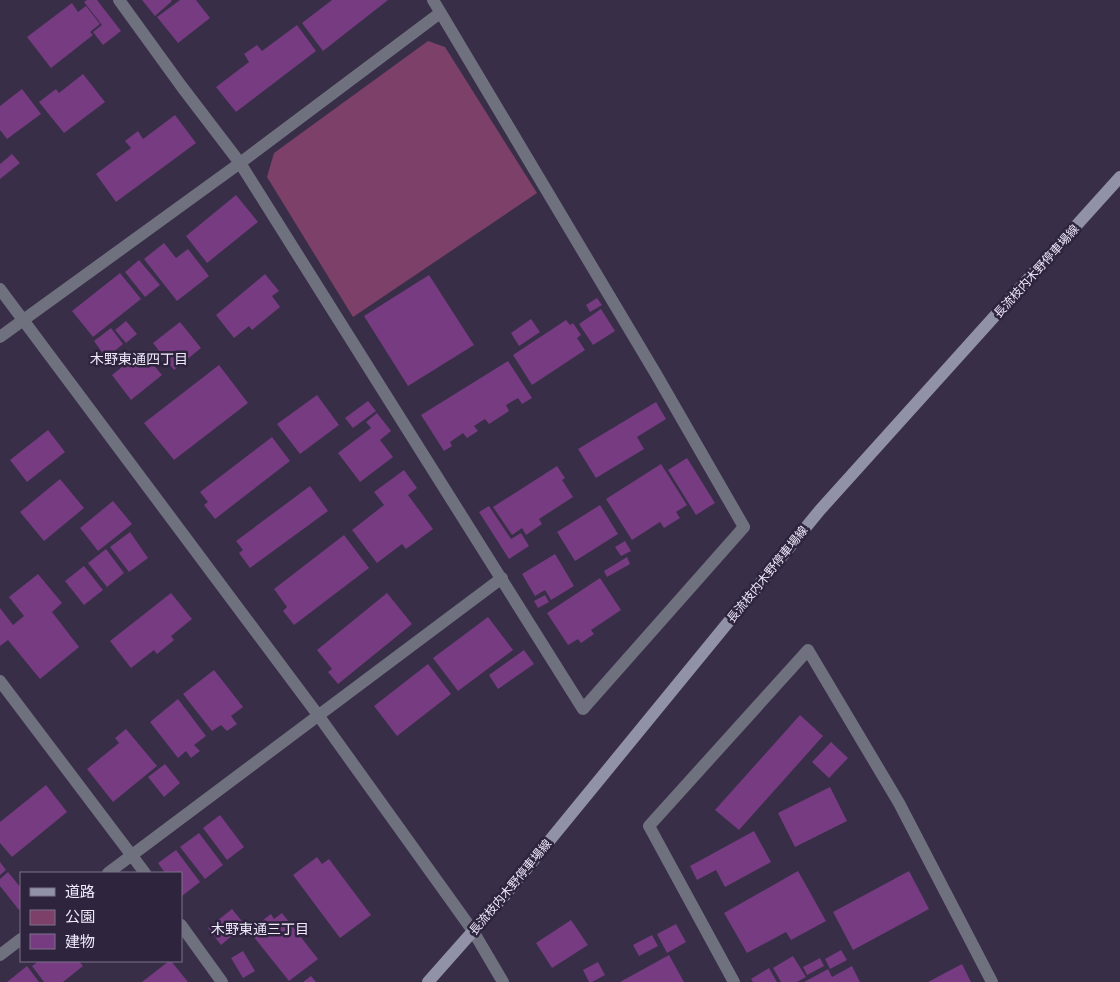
<svg xmlns="http://www.w3.org/2000/svg" width="1120" height="982" font-family="'PT Sans Narrow','Noto Sans JP',sans-serif">
<style>
.green{fill:#7d4169}
.building{fill:#763b80}
.lines{fill:none;stroke-linecap:round;stroke-linejoin:round}
.street{stroke:#6f717e;stroke-width:12}
.secondary{stroke:#9192a8;stroke-width:12}
.labels{text-anchor:middle;dominant-baseline:central;stroke-width:5;stroke-linejoin:round;paint-order:stroke}
.street-label{font-size:12px;fill:#f0eafb;stroke:#2e243e}
.neighbourhood-label{font-size:14px;fill:#f0eafb;stroke:#2e243e}
</style>
<rect width="100%" height="100%" fill="#382e48"/>
<path class="green" d="M428 41 445 47 537 193 353 317 267 177 274 153Z"/>
<path class="building" d="M87 0H97L121 31 103 45 93 32 102 25 84 2Z
M142 0H171L172 1 155 16Z
M180 0H196L210 18 178 43 157 17Z
M332 0H388L323 51 302 23Z
M72 3 78 12 86 6 100 24 90 32 93 35 51 68 27 37Z
M297 25 316 51 236 112 216 87 249 62 244 54 257 45 262 51Z
M83 74 105 102 64 133 39 102 56 89 59 93Z
M22 89 41 114 7 139 0 130V106Z
M175 115 196 143 116 202 96 174 131 148 125 141 138 131 143 139Z
M12 154 20 163 0 179V164Z
M236 195 258 222 207 263 186 236Z
M164 243 176 258 188 249 209 276 177 301 144 259Z
M139 260 160 285 145 297 125 272Z
M120 273 141 299 93 337 72 311Z
M265 274 279 291 272 296 280 307 252 330 249 326 234 338 216 315Z
M429 275 474 345 408 386 364 316Z
M597 298 602 305 590 312 586 305Z
M601 309 615 331 593 345 579 324Z
M531 319 540 332 519 346 511 333Z
M566 320 570 325 573 323 581 335 577 338 585 350 532 385 513 355Z
M126 321 137 334 126 343 115 330Z
M180 322 201 348 174 370 153 343Z
M111 328 123 344 106 358 94 341Z
M142 351 162 375 131 400 112 375Z
M508 361 532 398 522 404 518 398 506 405 509 411 489 424 485 419 474 426 478 431 467 438 463 433 450 442 452 446 444 451 421 415Z
M219 365 248 403 174 460 144 423Z
M317 395 339 425 300 454 277 424Z
M368 401 376 411 353 428 345 418Z
M656 402 666 419 637 437 644 449 596 478 578 449Z
M377 413 391 431 380 440 393 457 360 482 338 453 371 428 366 422Z
M48 430 65 452 27 482 10 460Z
M272 437 290 461 215 519 204 505 208 502 200 492Z
M687 458 715 503 696 515 668 470Z
M661 464 687 505 676 512 680 518 664 528 660 522 632 540 606 499Z
M557 466 565 478 562 480 573 497 539 519 542 524 526 535 522 528 512 535 493 507Z
M404 470 417 488 408 495 433 529 406 549 402 544 377 563 352 530 384 505 374 492Z
M60 479 84 508 44 541 20 512Z
M310 486 328 511 250 568 239 553 243 550 236 541Z
M113 501 132 524 98 551 80 528Z
M600 505 618 534 575 561 557 532Z
M489 506 511 539 521 533 529 546 509 559 479 512Z
M130 532 148 558 129 572 110 547Z
M344 535 369 568 294 625 283 611 287 607 274 589Z
M625 541 631 551 621 556 615 547Z
M106 549 124 573 107 587 88 563Z
M555 554 574 586 551 600 545 590 535 596 522 574Z
M627 557 630 564 607 577 604 571Z
M84 566 103 590 84 605 65 581Z
M38 574 62 603 52 612 79 647 40 679 8 640 0 646V608L13 625 24 616 9 597Z
M600 578 621 610 591 630 594 634 581 643 578 639 568 645 547 613Z
M171 593 192 619 171 636 174 640 157 654 154 650 131 668 110 641Z
M387 593 412 624 338 684 328 672 332 669 317 650Z
M545 595 549 602 538 608 534 601Z
M488 617 513 650 458 691 433 658Z
M524 650 534 664 498 689 489 675Z
M428 664 451 694 397 736 374 706Z
M214 670 243 707 231 716 237 724 227 731 221 725 212 731 183 694Z
M178 699 206 736 194 745 200 751 191 758 186 751 178 758 150 722Z
M800 715 823 736 739 830 715 810Z
M126 729 157 766 113 802 87 769 119 743 115 738Z
M831 742 848 758 829 778 812 762Z
M165 764 180 783 164 797 148 777Z
M46 785 67 812 12 857 0 843V822Z
M830 787 847 821 795 847 778 813Z
M220 815 244 847 227 860 203 828Z
M754 831 771 862 725 887 716 870 697 880 690 866Z
M199 833 223 865 205 879 180 847Z
M176 850 200 882 182 896 181 894V873H165L158 863Z
M317 857 322 864 329 859 371 915 340 938 293 875Z
M0 862 6 870 0 875Z
M798 871 826 921 791 940 786 932 747 953 724 913Z
M909 871 929 909 853 950 833 912Z
M8 872 21 888V908L19 910 0 886V879Z
M232 909 245 925 221 945 208 928Z
M282 913 318 959 289 981 249 931 271 914 274 919Z
M571 920 588 945 552 968 536 943Z
M676 924 686 942 667 953 657 934Z
M652 935 658 946 639 956 633 945Z
M841 950 847 960 830 969 825 959Z
M243 951 255 971 243 978 231 958Z
M669 955 684 982H620Z
M793 956 806 977 797 982H781L773 968Z
M820 958 824 966 807 975 803 967Z
M39 961H79L83 966 63 982H44L32 966Z
M169 961H171L188 982H142Z
M598 962 605 975 592 982H589L583 970Z
M962 964 971 982H928Z
M27 966 39 982H7Z
M852 966 860 982H804L828 969 832 977Z
M769 968 777 982H753L751 979Z
M311 976 316 982H303Z"/>
<g class="lines">
<path class="street" d="M119 0 182 87 240 163 583 709 744 527 656 374 433 0
M0 289 318 715 473 931 503 982
M0 337 240 163 440 13
M0 681 145 873
M108 873 502 578
M181 925 222 982
M0 955 21 939
M734 982 649 826 808 650 899 803 992 982"/>
<path class="secondary" d="M428 982 505 895 820 510 1120 177"/>
</g>
<g class="labels">
<g class="street-label">
<text transform="translate(1036 271) rotate(-48)">長流枝内木野停車場線</text>
<text transform="translate(767 574) rotate(-51)">長流枝内木野停車場線</text>
<text transform="translate(510 887) rotate(-50)">長流枝内木野停車場線</text>
</g>
<g class="neighbourhood-label">
<text x="139" y="359">木野東通四丁目</text>
<text x="260" y="929">木野東通三丁目</text>
</g>
</g>
<rect x="20" y="872" width="162" height="90" fill="#2e243e" stroke="#7c738a"/>
<rect x="30" y="888" width="25" height="8" fill="#9192a8" stroke="#7c738a"/>
<text x="65" y="897" font-size="15" fill="#f0eafb">道路</text>
<rect x="30" y="910" width="25" height="15" fill="#7d4169" stroke="#7c738a"/>
<text x="65" y="922" font-size="15" fill="#f0eafb">公園</text>
<rect x="30" y="934" width="25" height="15" fill="#763b80" stroke="#7c738a"/>
<text x="65" y="947" font-size="15" fill="#f0eafb">建物</text>
</svg>
